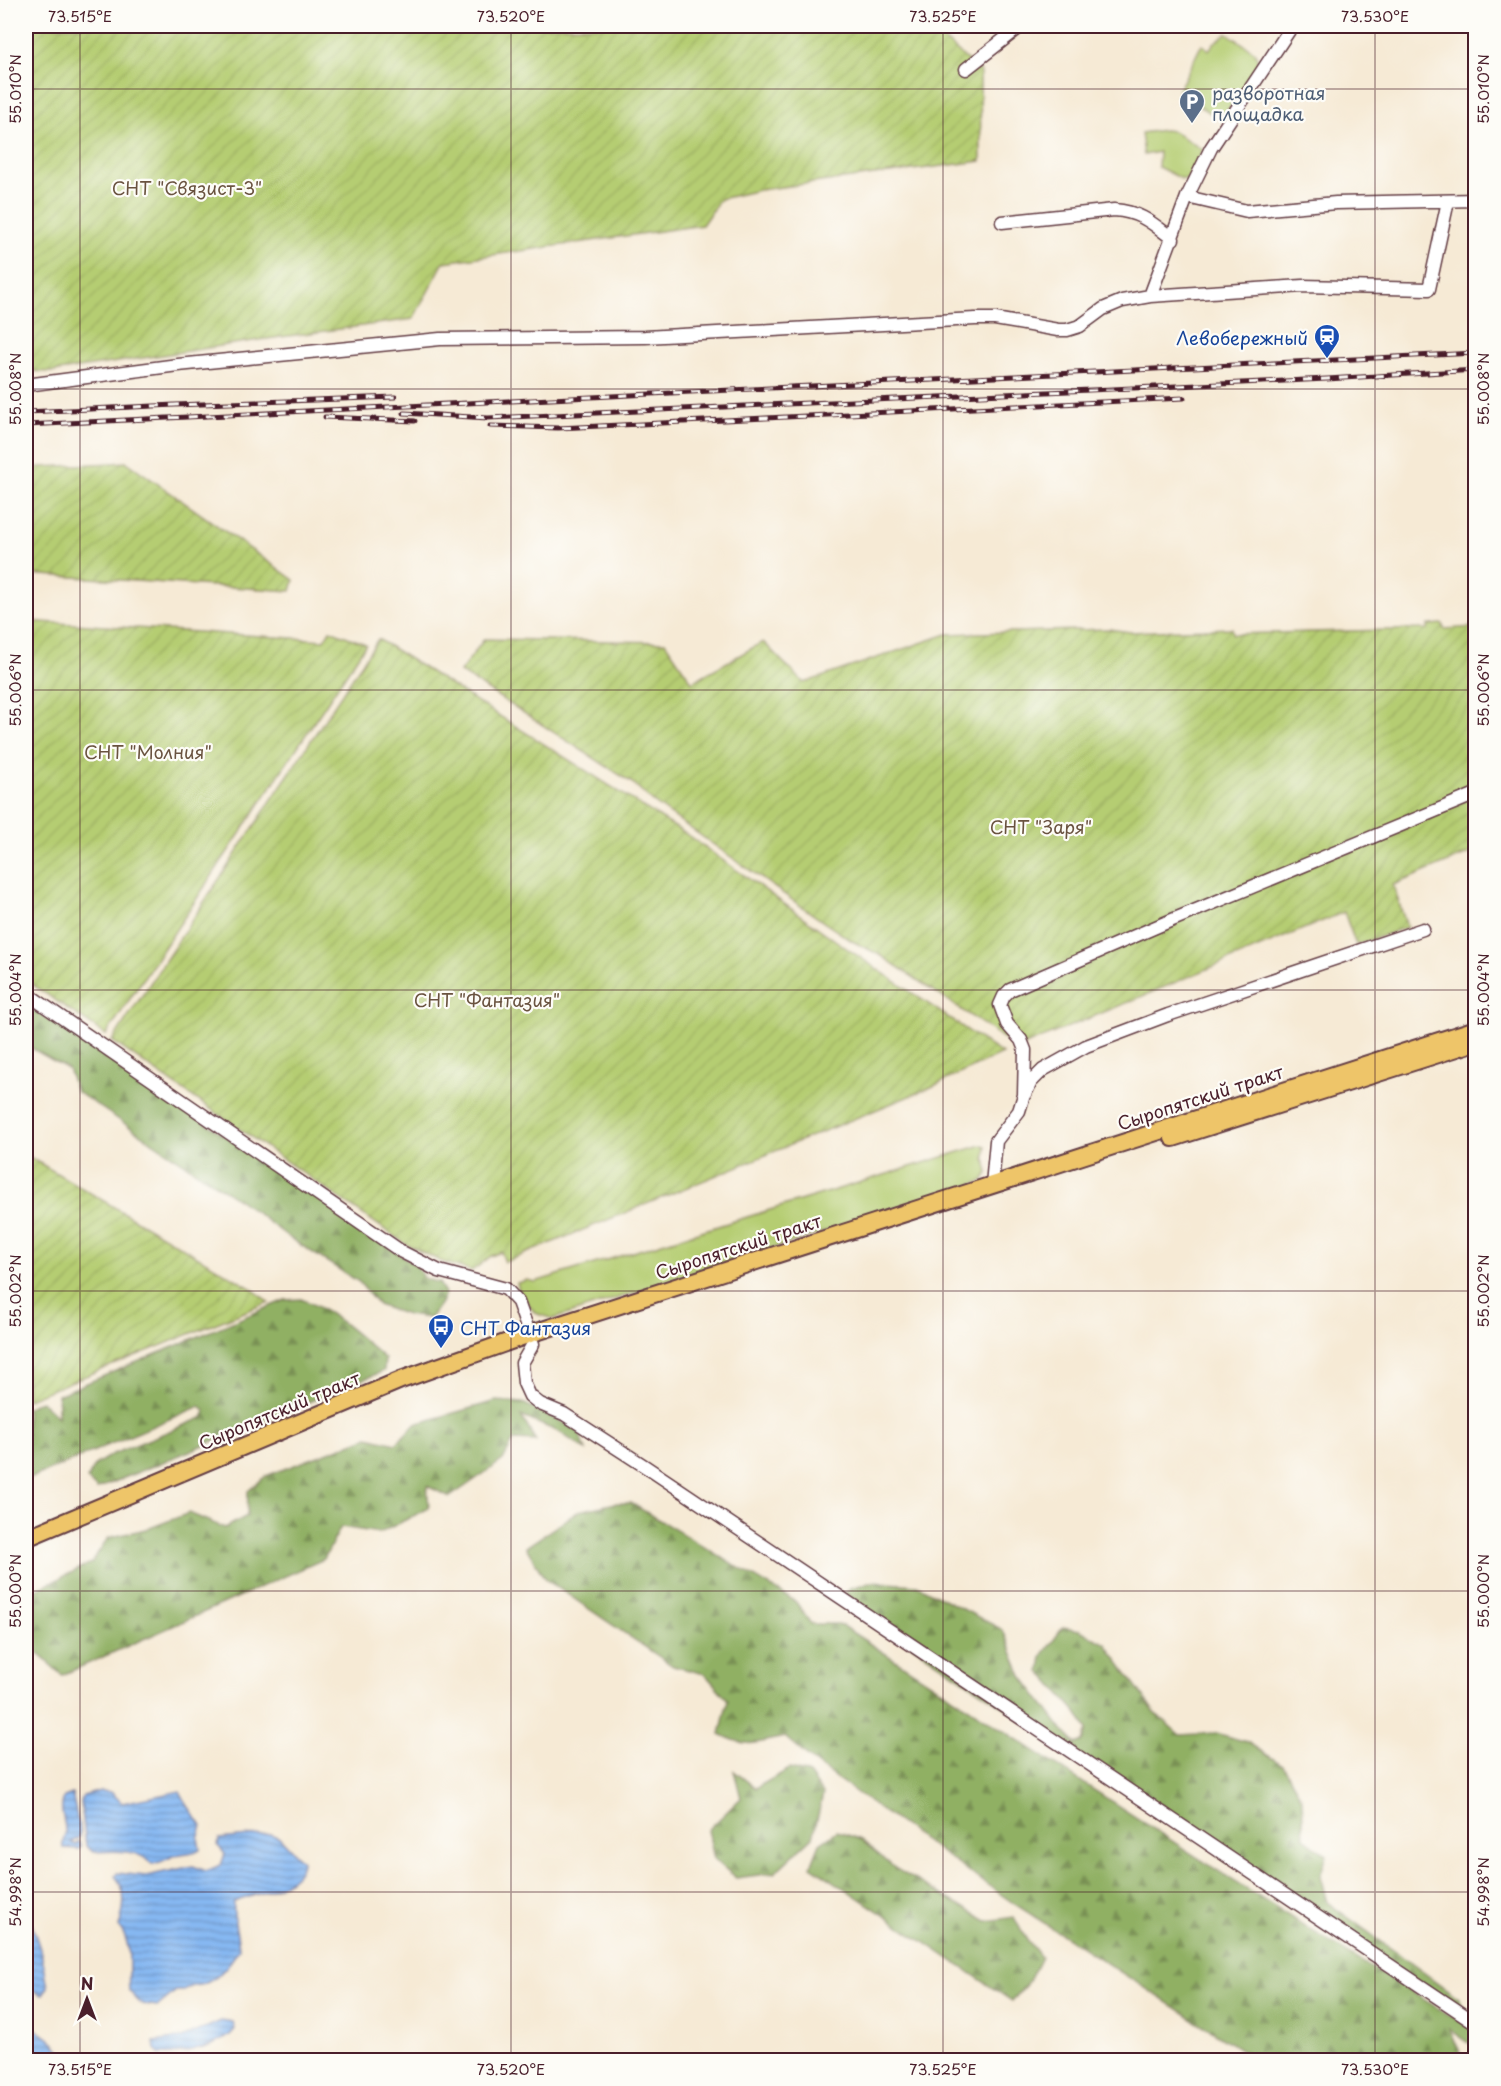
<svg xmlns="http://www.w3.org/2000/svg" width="1501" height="2086" font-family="'Playpen Sans',sans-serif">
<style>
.green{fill:#b5cd72;stroke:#80764e;stroke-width:1.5}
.forest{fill:url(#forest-firs);stroke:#6d6848;stroke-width:1.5}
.garden{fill:url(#garden-furrows);stroke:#80764e;stroke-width:1.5}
.water{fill:url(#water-rules);stroke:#686c8e;stroke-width:1.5}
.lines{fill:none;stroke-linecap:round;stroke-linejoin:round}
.minor-casing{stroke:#643d44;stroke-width:15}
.major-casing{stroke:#643d44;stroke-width:20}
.minor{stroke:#fff;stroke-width:12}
.major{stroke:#eec569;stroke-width:16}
.rail-casing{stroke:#4a1f2b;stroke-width:5}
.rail{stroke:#fdfcf7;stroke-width:3;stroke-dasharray:9;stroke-linecap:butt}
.ticks{fill:none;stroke:#4a1f2b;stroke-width:1.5;stroke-opacity:0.45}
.labels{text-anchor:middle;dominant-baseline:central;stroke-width:4.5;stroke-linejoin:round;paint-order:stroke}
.service-label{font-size:18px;fill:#4e5e75;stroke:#fdfcf7;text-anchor:start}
.park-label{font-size:18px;fill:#6a5340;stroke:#fdfcf7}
.transit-label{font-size:18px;fill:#164399;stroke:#fdfcf7;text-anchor:end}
.street-label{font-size:18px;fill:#4a1f2b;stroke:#fdfcf7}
.neatline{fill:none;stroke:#4a1f2b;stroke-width:2}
.ticks-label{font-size:15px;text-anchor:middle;fill:#4a1f2b}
</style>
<defs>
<pattern id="forest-firs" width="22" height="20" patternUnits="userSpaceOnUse" patternTransform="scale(1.5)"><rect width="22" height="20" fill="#90b064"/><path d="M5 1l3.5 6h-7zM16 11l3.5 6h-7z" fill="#788f53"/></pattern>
<pattern id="garden-furrows" width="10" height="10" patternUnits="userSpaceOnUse" patternTransform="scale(1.5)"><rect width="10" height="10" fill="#b5cd72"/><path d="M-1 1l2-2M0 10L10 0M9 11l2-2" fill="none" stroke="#9db063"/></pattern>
<pattern id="water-rules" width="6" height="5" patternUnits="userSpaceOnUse" patternTransform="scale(1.5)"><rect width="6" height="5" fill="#86b8f2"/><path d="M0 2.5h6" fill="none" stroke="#7095c4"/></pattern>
</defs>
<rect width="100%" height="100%" fill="#fdfcf7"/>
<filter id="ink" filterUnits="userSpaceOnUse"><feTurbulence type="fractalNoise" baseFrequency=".0167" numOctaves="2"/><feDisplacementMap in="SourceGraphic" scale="12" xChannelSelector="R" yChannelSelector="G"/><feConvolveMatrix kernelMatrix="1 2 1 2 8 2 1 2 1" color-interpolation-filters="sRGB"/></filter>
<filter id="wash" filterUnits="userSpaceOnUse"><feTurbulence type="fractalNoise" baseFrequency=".008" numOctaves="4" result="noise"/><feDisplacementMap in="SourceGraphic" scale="24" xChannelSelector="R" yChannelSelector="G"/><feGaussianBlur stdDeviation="1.35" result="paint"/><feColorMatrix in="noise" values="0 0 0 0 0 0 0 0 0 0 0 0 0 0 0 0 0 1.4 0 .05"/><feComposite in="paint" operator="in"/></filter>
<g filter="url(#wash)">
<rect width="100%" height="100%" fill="#f6ead5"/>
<path class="green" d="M1227 33 1255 52 1259 64 1221 120 1178 91 1202 44 1209 50 1214 43Z
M1164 130 1173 131 1203 150 1187 179H1182L1158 167 1159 152 1144 155 1141 133Z
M982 1145 986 1146 985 1159 988 1173 983 1181 553 1319 535 1313 519 1291 517 1283 527 1280 535 1282Z"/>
<path class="forest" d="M26 1005 168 1097 417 1266 423 1278 439 1283 445 1293 441 1303 430 1318 407 1315 378 1305 359 1282 291 1239 242 1202 76 1091 68 1069 26 1045Z
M301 1299C333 1311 359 1336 385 1359L384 1371 97 1489 87 1479 96 1464 113 1454 204 1417 205 1410 200 1406 26 1480V1408L41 1401 58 1417V1395L285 1300Z
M496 1401 523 1403 578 1430 586 1450 559 1432 521 1416 536 1441 514 1440 503 1460 450 1497 427 1486 429 1508 380 1533 341 1527 324 1559 62 1675 35 1651 26 1655V1595L91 1563 108 1538 150 1528 189 1513 225 1528 247 1516 248 1491 266 1476 368 1437 396 1444 415 1424Z
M616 1503H631L796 1602 811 1624H839C1051 1759 1258 1903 1475 2030V2047L1449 2029 1462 2056 1469 2060H1257L1013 1903 816 1764 785 1737C755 1743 749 1749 720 1734L728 1700 705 1674 673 1666 545 1579 526 1547 579 1511Z
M872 1582 917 1585 1003 1630 1022 1676 1065 1733 1076 1744 1083 1741 1087 1729 1078 1714 1040 1671 1042 1656 1063 1627 1080 1630 1106 1644 1155 1713 1180 1735 1216 1733 1247 1742 1283 1765 1302 1799 1304 1838 1327 1855 1320 1876 1327 1902 1460 1999 1464 2014 841 1598 850 1588Z
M789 1769 809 1774 823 1794 813 1837 774 1873 736 1878 714 1859 708 1830 741 1798 734 1771 756 1788Z
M837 1831 861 1840 896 1869 987 1921 1014 1917 1023 1934 1041 1957 1029 1981 1012 2001 811 1866 820 1843Z"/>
<path class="garden" d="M26 26H928L980 71 981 161 759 190 720 199 702 225 444 262 413 319 259 340 53 372 26 371Z
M127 462 294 580 291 591 26 574V468Z
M26 621 324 640 330 630 366 644 106 1035 26 980Z
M1443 624 1444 629 1475 627V851L1393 885 1407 927 1356 945 1344 912 1018 1048 880 955 852 941 825 923 653 802 634 784 460 672 484 639 665 642 692 682 763 642 804 683 947 634 1109 629 1130 632 1232 628 1233 634 1428 629V625Z
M378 639 686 834 842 945 1002 1054 929 1088 505 1262 501 1252 491 1256 472 1271 440 1261 406 1244 112 1041Z
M26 1155 251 1288 269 1302 26 1400Z"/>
<path class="water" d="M100 1791 111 1792 122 1803 180 1791 188 1806 202 1826 198 1838 200 1849C193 1854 189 1852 181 1854 172 1855 165 1862 153 1864 136 1848 114 1851 93 1852L86 1846 81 1802 83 1796Z
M72 1794 80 1830V1837L71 1842 75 1845 79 1841 81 1846 79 1849 63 1848C62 1842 64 1839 65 1833 66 1818 58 1814 64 1797Z
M270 1834 280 1838 302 1861C301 1886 254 1894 234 1902 232 1916 238 1934 239 1949 231 1962 220 1977 206 1983 197 1987 191 1984 184 1991H176L158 2006 141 2004 129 1991C127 1968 134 1945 119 1927 124 1909 128 1891 115 1876L117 1873 146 1876 193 1866 206 1871 221 1865 225 1854 218 1846 219 1839Z
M26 1910C37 1935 44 1960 48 1987L43 1995 26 1988Z
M221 2021 233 2023 235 2029C224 2046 180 2056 159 2054L155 2049 154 2042 182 2038Z
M26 2023C39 2031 61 2044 65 2060H26Z"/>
</g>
<g filter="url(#ink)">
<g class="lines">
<defs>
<path id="minor" d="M966 69 1021 26
M1187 197 1247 211 1336 203 1476 200
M1002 222 1114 210C1141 212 1152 223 1173 239
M1150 296 1303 286 1429 289 1448 201
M26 385 178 365 440 339 645 337 975 319H995L1058 330H1067L1080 326 1103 309 1122 301 1150 296 1187 197 1211 148 1292 26
M26 993 402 1252 439 1271 506 1289 518 1302 533 1344 522 1363 524 1383 530 1396 540 1404 564 1414 646 1467 1476 2023
M1025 1094 1031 1082 1043 1070 1086 1046 1168 1015 1423 929
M992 1185 996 1141 1019 1111 1024 1095 1025 1050 1021 1040 1007 1024 1000 1005 1004 996 1010 990 1165 923 1476 794"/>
<path id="major" d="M1173 1138 1476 1042
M26 1538 401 1380 530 1334 1476 1029"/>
</defs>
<use href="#minor" class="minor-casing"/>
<use href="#major" class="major-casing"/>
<use href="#minor" class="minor"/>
<use href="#major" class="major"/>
<defs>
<path id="rail" d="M26 412 175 405 395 397
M404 413 488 418 1327 379 1476 370
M325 417 415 421
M26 425 1476 353
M490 426 558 428 1184 398"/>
</defs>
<use href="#rail" class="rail-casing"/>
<use href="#rail" class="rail"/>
</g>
</g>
<path class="ticks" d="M80 26V2060M511 26V2060M943 26V2060M1375 26V2060M26 89H1476M26 389H1476M26 690H1476M26 990H1476M26 1291H1476M26 1591H1476M26 1892H1476"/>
<defs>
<symbol id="parking-pin" viewBox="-11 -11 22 30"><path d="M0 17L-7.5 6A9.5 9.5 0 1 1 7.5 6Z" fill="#5c6f8a" stroke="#fdfcf7"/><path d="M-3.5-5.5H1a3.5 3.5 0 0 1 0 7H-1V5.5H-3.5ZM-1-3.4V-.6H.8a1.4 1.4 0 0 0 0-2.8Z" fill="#fff"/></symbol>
<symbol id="station-pin" viewBox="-11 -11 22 30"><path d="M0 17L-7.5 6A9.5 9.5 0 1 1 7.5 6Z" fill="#1a4fb4" stroke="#fdfcf7"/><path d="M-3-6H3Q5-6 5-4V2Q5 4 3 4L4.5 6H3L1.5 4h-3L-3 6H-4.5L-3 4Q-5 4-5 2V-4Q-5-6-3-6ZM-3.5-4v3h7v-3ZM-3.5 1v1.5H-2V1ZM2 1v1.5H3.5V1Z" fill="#fff"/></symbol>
<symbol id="bus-pin" viewBox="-11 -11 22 30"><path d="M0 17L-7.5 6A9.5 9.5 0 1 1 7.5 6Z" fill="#1a4fb4" stroke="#fdfcf7"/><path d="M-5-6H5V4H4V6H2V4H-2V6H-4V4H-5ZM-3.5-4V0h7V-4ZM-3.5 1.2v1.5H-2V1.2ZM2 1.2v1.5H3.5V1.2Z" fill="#fff"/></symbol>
</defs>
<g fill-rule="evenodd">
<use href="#parking-pin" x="1177" y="87" width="30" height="40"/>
<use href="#station-pin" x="1312" y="322" width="30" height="40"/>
<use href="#bus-pin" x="426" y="1312" width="30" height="40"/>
</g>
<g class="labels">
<g class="service-label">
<text x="1212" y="92">разворотная<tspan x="1212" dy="21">площадка</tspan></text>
</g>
<g class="park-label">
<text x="187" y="187">СНТ "Связист-3"</text>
<text x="148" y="751">СНТ "Молния"</text>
<text x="1041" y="826">СНТ "Заря"</text>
<text x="487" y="999">СНТ "Фантазия"</text>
</g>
<g class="transit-label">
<text x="1308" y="337">Левобережный</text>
<text x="460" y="1327" text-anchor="start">СНТ Фантазия</text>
</g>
<g class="street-label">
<text transform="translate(1200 1097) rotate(-18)">Сыропятский тракт</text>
<text transform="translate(738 1246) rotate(-18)">Сыропятский тракт</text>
<text transform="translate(279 1410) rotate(-23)">Сыропятский тракт</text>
</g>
</g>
<rect width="1501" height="2086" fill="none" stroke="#fdfcf7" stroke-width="66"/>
<g transform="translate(87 1999)" stroke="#fdfcf7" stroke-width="4.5" paint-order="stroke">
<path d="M0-4.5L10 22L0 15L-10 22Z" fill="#4a1f2b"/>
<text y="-9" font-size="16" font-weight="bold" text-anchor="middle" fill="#4a1f2b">N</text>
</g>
<rect x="33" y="33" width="1435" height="2020" class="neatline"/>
<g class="ticks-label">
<text x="80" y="22">73.515°E</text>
<text x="511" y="22">73.520°E</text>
<text x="943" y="22">73.525°E</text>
<text x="1375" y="22">73.530°E</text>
<text transform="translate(16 89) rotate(-90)" y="5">55.010°N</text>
<text transform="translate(1484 89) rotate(-90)" y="5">55.010°N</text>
<text transform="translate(16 389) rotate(-90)" y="5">55.008°N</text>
<text transform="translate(1484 389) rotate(-90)" y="5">55.008°N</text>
<text transform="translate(16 690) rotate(-90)" y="5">55.006°N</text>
<text transform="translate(1484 690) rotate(-90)" y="5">55.006°N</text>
<text transform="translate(16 990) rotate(-90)" y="5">55.004°N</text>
<text transform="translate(1484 990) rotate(-90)" y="5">55.004°N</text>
<text transform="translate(16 1291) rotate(-90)" y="5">55.002°N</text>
<text transform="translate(1484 1291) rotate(-90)" y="5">55.002°N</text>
<text transform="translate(16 1591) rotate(-90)" y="5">55.000°N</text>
<text transform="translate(1484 1591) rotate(-90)" y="5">55.000°N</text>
<text transform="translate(16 1892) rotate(-90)" y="5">54.998°N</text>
<text transform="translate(1484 1892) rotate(-90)" y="5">54.998°N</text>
<text x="80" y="2075">73.515°E</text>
<text x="511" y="2075">73.520°E</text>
<text x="943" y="2075">73.525°E</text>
<text x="1375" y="2075">73.530°E</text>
</g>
</svg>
